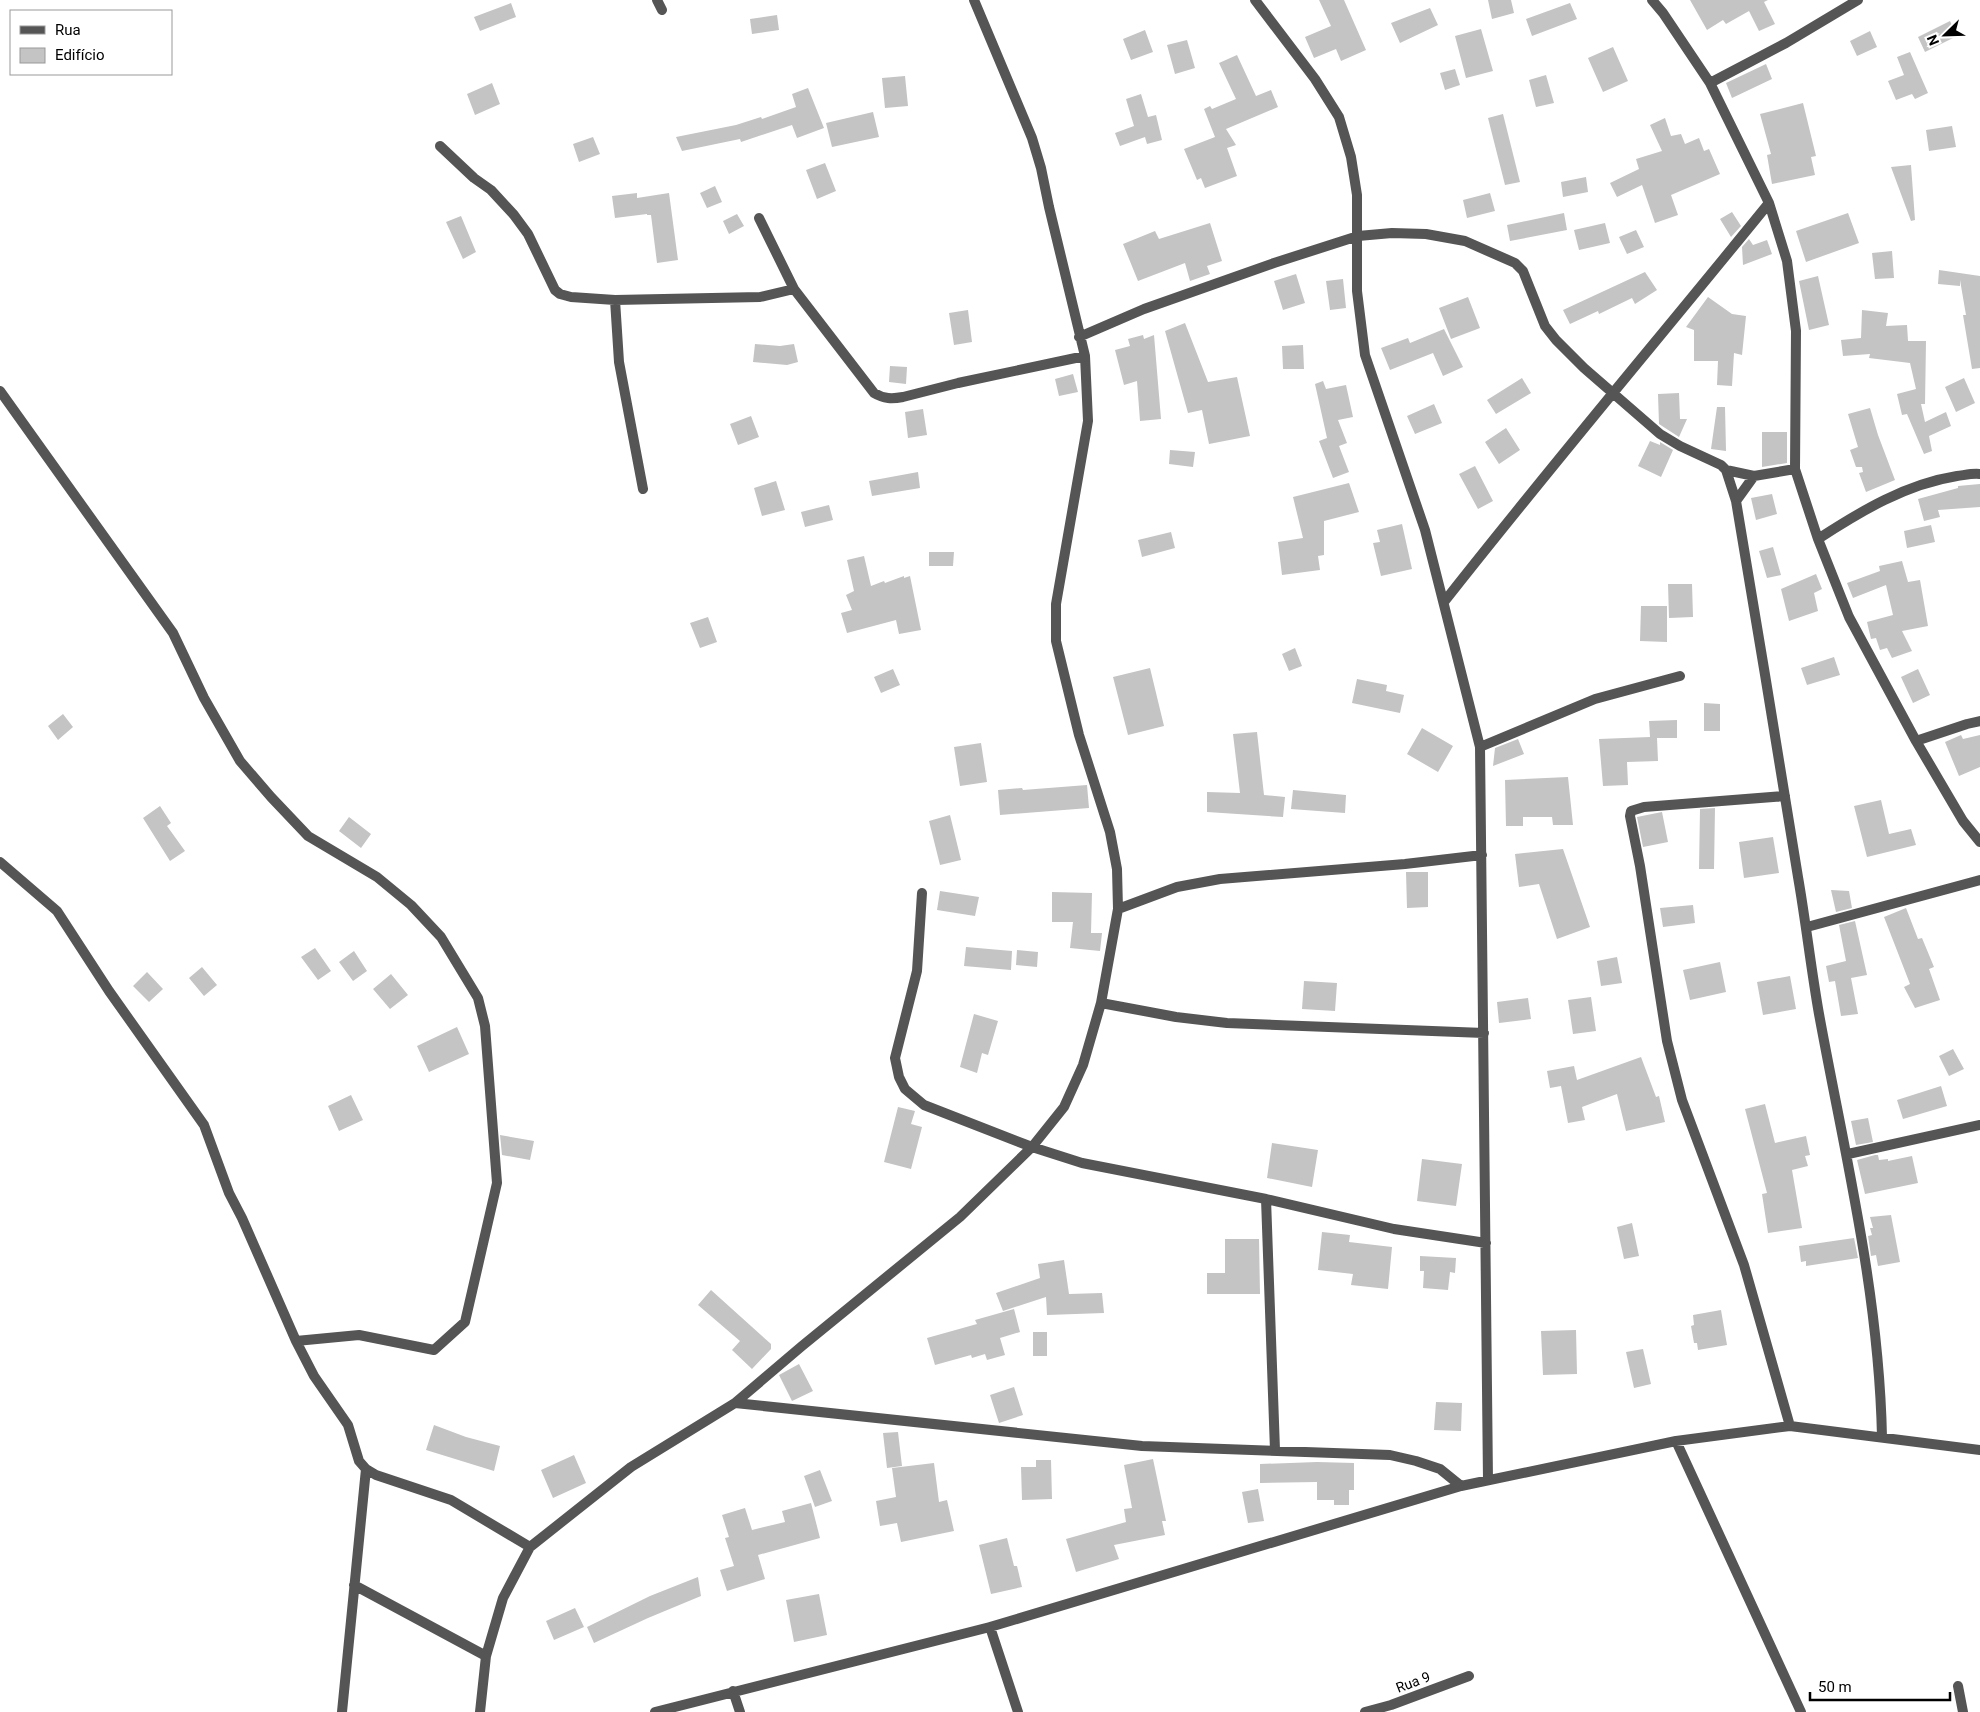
<svg xmlns="http://www.w3.org/2000/svg" width="1980" height="1712" font-family="Roboto,sans-serif">
<style>
.building{fill:#c4c4c4}
.lines{fill:none;stroke-linecap:round;stroke-linejoin:round}
.street{stroke:#555;stroke-width:10}
.labels{text-anchor:middle;dominant-baseline:central;stroke-width:4;stroke-linejoin:round;paint-order:stroke}
.street-label{font-size:14px;fill:#000;stroke:#fff}
</style>
<rect width="100%" height="100%" fill="#fff"/>
<path class="building" d="M1319 0H1344L1366 50 1341 61 1336 49 1314 58 1305 37 1331 26Z
M1488 0H1511L1514 13 1492 19Z
M1690 0H1768L1764 2 1775 24 1759 31 1749 11 1726 24 1723 20 1707 30Z
M511 3 516 17 480 31 474 17Z
M1570 3 1577 19 1532 36 1526 19Z
M1430 8 1438 25 1400 43 1391 23Z
M777 15 779 30 752 34 750 19Z
M1950 21 1957 36 1925 52 1918 37Z
M1481 29 1493 71 1466 78 1455 36Z
M1145 30 1153 52 1131 60 1123 39Z
M1870 31 1877 47 1857 56 1850 41Z
M1187 40 1195 68 1175 74 1167 45Z
M1613 47 1628 81 1603 92 1588 58Z
M1910 52 1928 93 1915 99 1912 94 1896 100 1888 81 1904 75 1897 57Z
M1237 55 1256 96 1271 90 1278 107 1226 129 1236 145 1227 148 1237 176 1205 188 1201 178 1197 180 1184 149 1215 137 1204 109 1210 106 1212 109 1236 99 1219 63Z
M1766 64 1772 79 1732 98 1726 83Z
M1455 69 1460 85 1445 90 1440 73Z
M1546 75 1554 103 1536 107 1529 80Z
M905 76 908 106 885 108 882 78Z
M492 83 500 104 475 115 467 94Z
M808 88 824 128 797 138 792 125 741 142 740 139 682 151 676 137 736 125 761 117 762 119 796 107 792 94Z
M1141 94 1148 117 1156 115 1162 140 1147 144 1145 137 1120 146 1115 133 1134 126 1126 99Z
M1803 103 1816 156 1811 157 1815 175 1772 184 1767 155 1771 154 1760 114Z
M873 112 879 137 832 147 826 123Z
M1503 114 1520 182 1505 185 1488 118Z
M1665 118 1671 136 1681 134 1685 144 1699 138 1704 151 1709 149 1720 174 1671 195 1678 215 1655 223 1642 185 1617 197 1610 183 1639 169 1636 159 1662 151 1650 125Z
M1952 126 1956 147 1929 151 1926 130Z
M593 137 600 154 579 162 573 144Z
M825 163 836 191 817 199 806 170Z
M1911 165 1915 220 1911 221 1891 167Z
M1586 177 1588 192 1563 197 1561 182Z
M715 186 722 202 707 208 700 193Z
M637 193V198L669 193 678 260 657 263 651 215H647V214L615 218 612 196Z
M1490 193 1495 211 1467 218 1463 200Z
M1732 212 1741 226 1731 237 1720 219Z
M1564 213 1567 230 1510 241 1507 225Z
M1848 213 1859 243 1806 262 1796 231Z
M737 214 744 226 729 234 723 221Z
M461 216 476 252 463 259 446 222Z
M1210 223 1222 261 1207 266 1210 274 1190 281 1185 263 1138 281 1123 244 1155 231 1159 239Z
M1605 223 1610 243 1579 250 1574 230Z
M1636 230 1644 247 1627 254 1619 237Z
M1749 239 1753 245 1767 240 1772 254 1743 265 1742 247Z
M1892 251 1894 278 1875 279 1872 253Z
M1939 270 1980 276V368L1972 369 1963 315H1966L1960 280V286L1938 284Z
M1645 272 1657 290 1635 304 1632 298 1599 314 1598 311 1570 324 1563 310Z
M1296 274 1305 303 1283 310 1274 281Z
M1818 276 1829 325 1809 330 1799 281Z
M1343 279 1346 308 1330 310 1326 281Z
M1468 297 1480 328 1451 339 1439 308Z
M1708 297 1732 314 1746 316 1742 355 1734 353 1732 386 1717 385 1718 361H1694V330L1686 327Z
M968 310 972 342 954 345 949 313Z
M1862 310 1888 313 1886 326 1907 325 1908 341H1926L1925 404H1921L1925 422 1946 412 1951 426 1929 436 1932 451 1924 454 1907 414 1902 415 1897 394 1916 389 1910 363 1869 358 1870 354 1843 356 1841 340 1861 338Z
M1185 323 1208 382 1237 377 1250 436 1209 444 1202 410 1188 413 1165 331Z
M1444 329 1463 367 1443 376 1433 353 1390 370 1381 348 1408 338 1410 343Z
M1143 335 1144 339 1154 335 1161 419 1140 421 1137 381 1124 385 1115 350 1130 346 1128 339Z
M755 344 780 346 794 344 798 362 787 365 753 362Z
M1303 345 1304 369H1283L1282 346Z
M890 366 907 367 906 384 889 382Z
M1073 374 1078 392 1059 396 1055 379Z
M1522 378 1531 393 1496 414 1487 400Z
M1964 378 1975 403 1956 412 1945 387Z
M1323 381 1326 389 1346 385 1353 417 1338 420 1347 443 1339 446 1349 472 1333 478 1319 441 1327 438 1315 384Z
M1679 393 1680 419H1687L1679 437 1659 424 1658 394Z
M1434 404 1442 423 1415 434 1407 416Z
M1717 407H1725L1726 451 1711 449Z
M1870 408 1878 435 1895 480 1866 492 1859 473 1863 472 1862 467H1856L1850 450 1858 447 1848 414Z
M923 409 927 435 908 438 905 412Z
M751 416 759 437 738 445 730 424Z
M1506 428 1520 450 1499 464 1485 442Z
M1762 432H1787V463L1762 467Z
M1650 441 1660 445V442L1673 450 1661 477 1638 466Z
M1170 450 1195 452 1193 467 1169 464Z
M1475 466 1493 501 1478 509 1459 474Z
M918 472 920 488 872 496 869 481Z
M776 481 785 510 762 516 754 488Z
M1349 483 1359 512 1324 521V555L1318 556 1320 570 1282 575 1278 542 1303 538 1293 497Z
M1980 484V507L1938 510 1940 517 1924 521 1918 499 1958 488V486Z
M1772 494 1777 514 1756 520 1751 498Z
M829 505 833 520 805 527 801 512Z
M1402 524 1412 569 1381 576 1373 543 1380 542 1377 530Z
M1931 525 1935 542 1907 548 1904 531Z
M1171 532 1175 548 1142 557 1138 540Z
M1773 547 1781 575 1767 578 1759 551Z
M929 552H954L953 566H929Z
M864 556 871 586 884 581 885 583 904 576V578L910 576 921 630 899 634 896 620 847 633 841 613 852 610 846 595 854 591 847 560Z
M1902 561 1908 582 1920 580 1928 626 1902 631 1912 651 1892 658 1887 648 1880 650 1876 638 1871 639 1867 622 1893 615 1886 585 1853 598 1847 583 1880 571 1879 566Z
M1816 574 1822 589 1814 593 1818 611 1789 621 1781 589Z
M1668 584H1692L1693 617 1669 618Z
M1641 606H1667V642L1640 641Z
M708 617 717 642 700 648 690 623Z
M1295 648 1302 666 1289 671 1282 654Z
M1834 657 1840 675 1807 685 1801 668Z
M1150 668 1164 726 1128 735 1113 677Z
M893 669 900 685 881 693 874 677Z
M1918 669 1930 695 1913 703 1901 677Z
M1357 679 1387 685 1386 691 1404 695 1400 713 1352 703Z
M1704 703 1720 704V731H1704Z
M63 714 73 727 58 740 48 726Z
M1677 720V738H1657L1658 761 1627 762 1628 785 1603 786 1599 739 1650 737 1649 721Z
M1422 728 1453 746 1438 772 1407 754Z
M1257 732 1264 795 1285 797 1283 817 1207 812V792L1240 793 1233 734Z
M1961 735 1963 739 1980 735V767L1959 776 1945 742Z
M1518 739 1524 754 1493 766 1495 748Z
M981 743 987 782 960 786 954 747Z
M1568 777 1573 825H1553L1552 817H1523V826H1506L1505 780Z
M1087 785 1089 808 1000 815 998 790 1022 788 1023 790Z
M1293 790 1346 795 1345 813 1291 809Z
M1881 800 1889 834 1911 829 1916 845 1867 857 1854 806Z
M160 806 171 823 167 826 185 851 170 861 143 818Z
M1715 808 1714 869H1699L1700 809Z
M1662 812 1668 842 1643 847 1637 817Z
M950 815 961 860 940 865 929 821Z
M349 817 371 834 361 848 339 831Z
M1773 837 1779 873 1744 878 1739 842Z
M1563 849 1590 927 1557 939 1539 884 1519 887 1515 854Z
M1406 872H1428V907L1407 908Z
M1831 890 1849 891 1852 908 1836 912Z
M940 891 979 897 975 916 937 910Z
M1052 892 1092 893 1091 933H1102L1100 951 1070 948 1073 922H1052Z
M1693 905 1695 923 1663 927 1660 908Z
M1906 908 1918 939 1922 938 1934 967 1929 969 1940 1000 1915 1008 1904 987 1910 984 1884 917Z
M1855 921 1867 975 1851 978 1858 1014 1841 1016 1835 981 1829 982 1826 966 1846 961 1839 925Z
M966 947 1012 951 1011 970 964 966Z
M315 948 331 971 318 980 301 957Z
M1017 950 1038 952 1037 967 1016 965Z
M354 951 367 971 353 981 339 962Z
M1617 957 1622 983 1601 986 1597 961Z
M1720 962 1726 992 1690 1000 1683 970Z
M202 967 217 985 204 996 189 978Z
M147 972 163 989 149 1002 133 986Z
M391 974 408 995 390 1009 373 989Z
M1790 976 1796 1009 1763 1015 1757 982Z
M1304 981 1337 983 1335 1011 1302 1009Z
M1591 997 1596 1031 1573 1034 1568 1000Z
M1528 998 1531 1019 1499 1023 1497 1002Z
M974 1014 998 1021 988 1055 982 1053 977 1073 960 1067Z
M457 1027 469 1054 429 1072 417 1046Z
M1953 1049 1964 1069 1949 1076 1939 1056Z
M1641 1057 1656 1097 1659 1096 1665 1122 1626 1131 1617 1094 1582 1107 1585 1120 1568 1123 1561 1086 1550 1088 1547 1071 1574 1066 1577 1080Z
M1941 1086 1947 1106 1903 1119 1897 1100Z
M351 1095 363 1120 339 1131 328 1106Z
M1765 1104 1775 1143 1806 1136 1810 1155 1805 1156 1808 1166 1792 1170 1802 1228 1768 1233 1762 1194 1767 1193 1745 1109Z
M898 1107 915 1111 911 1124 922 1127 911 1169 884 1162Z
M1868 1118 1873 1142 1856 1145 1851 1121Z
M500 1135 534 1141 530 1160 502 1155Z
M1272 1143 1318 1150 1312 1187 1267 1178Z
M1875 1155H1878L1879 1160 1888 1159V1161L1912 1156 1918 1183 1865 1194 1857 1160Z
M1422 1159 1462 1164 1456 1206 1417 1201Z
M1891 1215 1900 1262 1878 1266 1876 1255 1871 1256 1868 1236 1872 1235 1870 1228H1873L1870 1217Z
M1632 1223 1639 1256 1624 1259 1617 1227Z
M1322 1232 1350 1235 1349 1242 1392 1247 1388 1289 1351 1285 1353 1274 1318 1270Z
M1854 1238 1858 1258 1806 1266V1261L1801 1262 1799 1246Z
M1225 1239H1259L1260 1294H1207V1273H1225Z
M1420 1256 1456 1258 1455 1273 1450 1272 1448 1290 1423 1288 1424 1271H1420Z
M1064 1260 1069 1294 1102 1293 1104 1313 1047 1315 1046 1297 1003 1311 996 1293 1040 1278 1038 1264Z
M711 1290 771 1344V1349L752 1369 732 1350 740 1341 698 1305Z
M1014 1309 1020 1332 1000 1338 1005 1355 987 1360 985 1354 972 1358 971 1355 935 1365 927 1338 977 1324 975 1320Z
M1721 1310 1727 1345 1698 1350 1697 1343H1694L1691 1326 1694 1325 1693 1315Z
M1576 1330 1577 1374 1543 1375 1541 1331Z
M1033 1332H1047V1356H1033Z
M1643 1349 1651 1384 1634 1388 1626 1352Z
M799 1364 813 1391 792 1401 779 1375Z
M1014 1387 1023 1415 999 1423 990 1395Z
M1436 1402 1462 1403 1461 1431 1434 1430Z
M434 1425 466 1437 500 1446 494 1471 426 1450Z
M898 1432 902 1466 887 1468 883 1433Z
M574 1455 586 1483 553 1498 541 1470Z
M1153 1459 1166 1521H1162L1165 1535 1114 1545 1119 1559 1076 1572 1066 1539 1126 1522 1124 1509 1132 1508 1124 1465Z
M1036 1460H1051L1052 1499 1022 1500 1021 1467H1036Z
M1317 1462 1354 1463V1490H1349V1505H1334V1500H1317V1482L1260 1483V1464Z
M934 1463 939 1502 947 1500 954 1531 901 1542 897 1523 880 1526 876 1501 896 1497 892 1468Z
M820 1470 832 1501 815 1507 804 1476Z
M1258 1489 1264 1521 1248 1523 1242 1492Z
M811 1503 820 1538 758 1555 765 1579 727 1591 720 1570 734 1566 725 1538 729 1537 722 1515 745 1508 752 1530 785 1522 782 1511Z
M1007 1538 1014 1566H1017L1022 1587 991 1594 979 1545Z
M698 1577 701 1596 648 1618 594 1643 587 1627 650 1596Z
M819 1594 827 1635 794 1642 786 1600Z
M575 1608 584 1627 554 1640 546 1621Z"/>
<g class="lines">
<path class="street" d="M657 0 662 10
M1255 0 1315 79 1339 117 1351 157 1357 195V291L1365 355 1425 530 1480 747 1488 1480
M1652 0 1663 13 1710 83 1769 203 1787 261 1796 331 1795 469 1818 539 1849 617 1916 741 1963 821 1980 842
M1710 83 1786 43 1858 0
M440 146 474 178 491 190 514 215 528 234 555 290 560 294 571 297 615 300 760 297 794 289
M759 218 794 289 874 393C884 399 892 399 903 397L958 383 1085 356
M615 300 619 362 643 489
M1079 337 1144 309 1274 263 1358 236 1392 233 1426 234 1465 241 1515 263 1523 271 1545 326 1556 340 1584 368 1660 434 1680 446 1721 465 1726 470 1736 501C1757 626 1778 752 1798 877 1806 923 1811 969 1819 1014 1845 1156 1879 1292 1882 1437
M0 391 173 633 204 698 240 761 271 797 308 836 377 877 411 905 441 937 478 998 485 1026 497 1183 465 1322 434 1350 359 1335 296 1341
M1726 470 1754 476 1795 469
M1736 501 1754 476
M1818 539C1861 511 1906 484 1957 476 1965 475 1973 473 1980 474
M1444 602C1550 467 1661 336 1769 203
M1916 741 1967 724 1980 721
M1480 747 1595 699 1680 676
M1785 796 1644 807 1631 811 1630 816 1640 866 1667 1041 1682 1100 1744 1265 1790 1426
M0 862 57 911 109 991 204 1125 229 1193 242 1218 296 1341 314 1376 348 1425 359 1461 366 1469 376 1475 451 1500 530 1547
M922 893 917 971 895 1058 899 1077 905 1089 924 1105 1032 1147 1082 1163 1266 1199 1394 1229 1486 1243
M1118 909 1177 887 1220 879 1405 864 1482 855
M1807 927 1980 880
M1101 1003 1176 1017 1227 1023 1484 1033
M1848 1154 1980 1125
M1266 1199 1275 1450
M735 1403 1142 1446 1390 1455 1416 1461 1440 1469 1461 1486
M1676 1441 1801 1712
M354 1585 486 1656
M990 1627 1018 1712
M1958 1686 1963 1712
M733 1691 740 1712
M342 1712 366 1469
M480 1712 486 1656 503 1598 530 1547 631 1467 735 1403 802 1346 960 1217 1032 1147 1064 1107 1083 1065 1101 1003 1118 909 1117 869 1110 832 1079 735 1056 641V604L1088 421 1085 356 1049 207 1041 168 1032 138 974 0
M655 1712 990 1627 1461 1486 1676 1441 1790 1426 1980 1450
M1365 1712 1391 1705 1469 1676"/>
</g>
<g class="labels">
<g class="street-label">
<text transform="translate(1413 1682) rotate(-21)">Rua 9</text>
</g>
</g>
<rect x="10" y="10" width="162" height="65" fill="#ffffff" stroke="#999999"/>
<rect x="20" y="26" width="25" height="8" fill="#555555" stroke="#999999"/>
<text x="55" y="35" font-size="15" fill="#000000">Rua</text>
<rect x="20" y="48" width="25" height="15" fill="#c4c4c4" stroke="#999999"/>
<text x="55" y="60" font-size="15" fill="#000000">Edifício</text>
<g transform="translate(1945 35) rotate(247)" stroke="#ffffff" stroke-width="4" paint-order="stroke">
<path d="M0-4L9 19L0 12L-9 19Z" fill="#000000"/>
<text y="-8" font-size="14" font-weight="bold" text-anchor="middle" fill="#000000">N</text>
</g>
<path d="M1810 1692v8h140v-8" fill="none" stroke="#000000" stroke-width="2.5"/>
<text x="1818" y="1692" font-size="15" fill="#000000" stroke="#ffffff" stroke-width="4" paint-order="stroke">50 m</text>
</svg>
